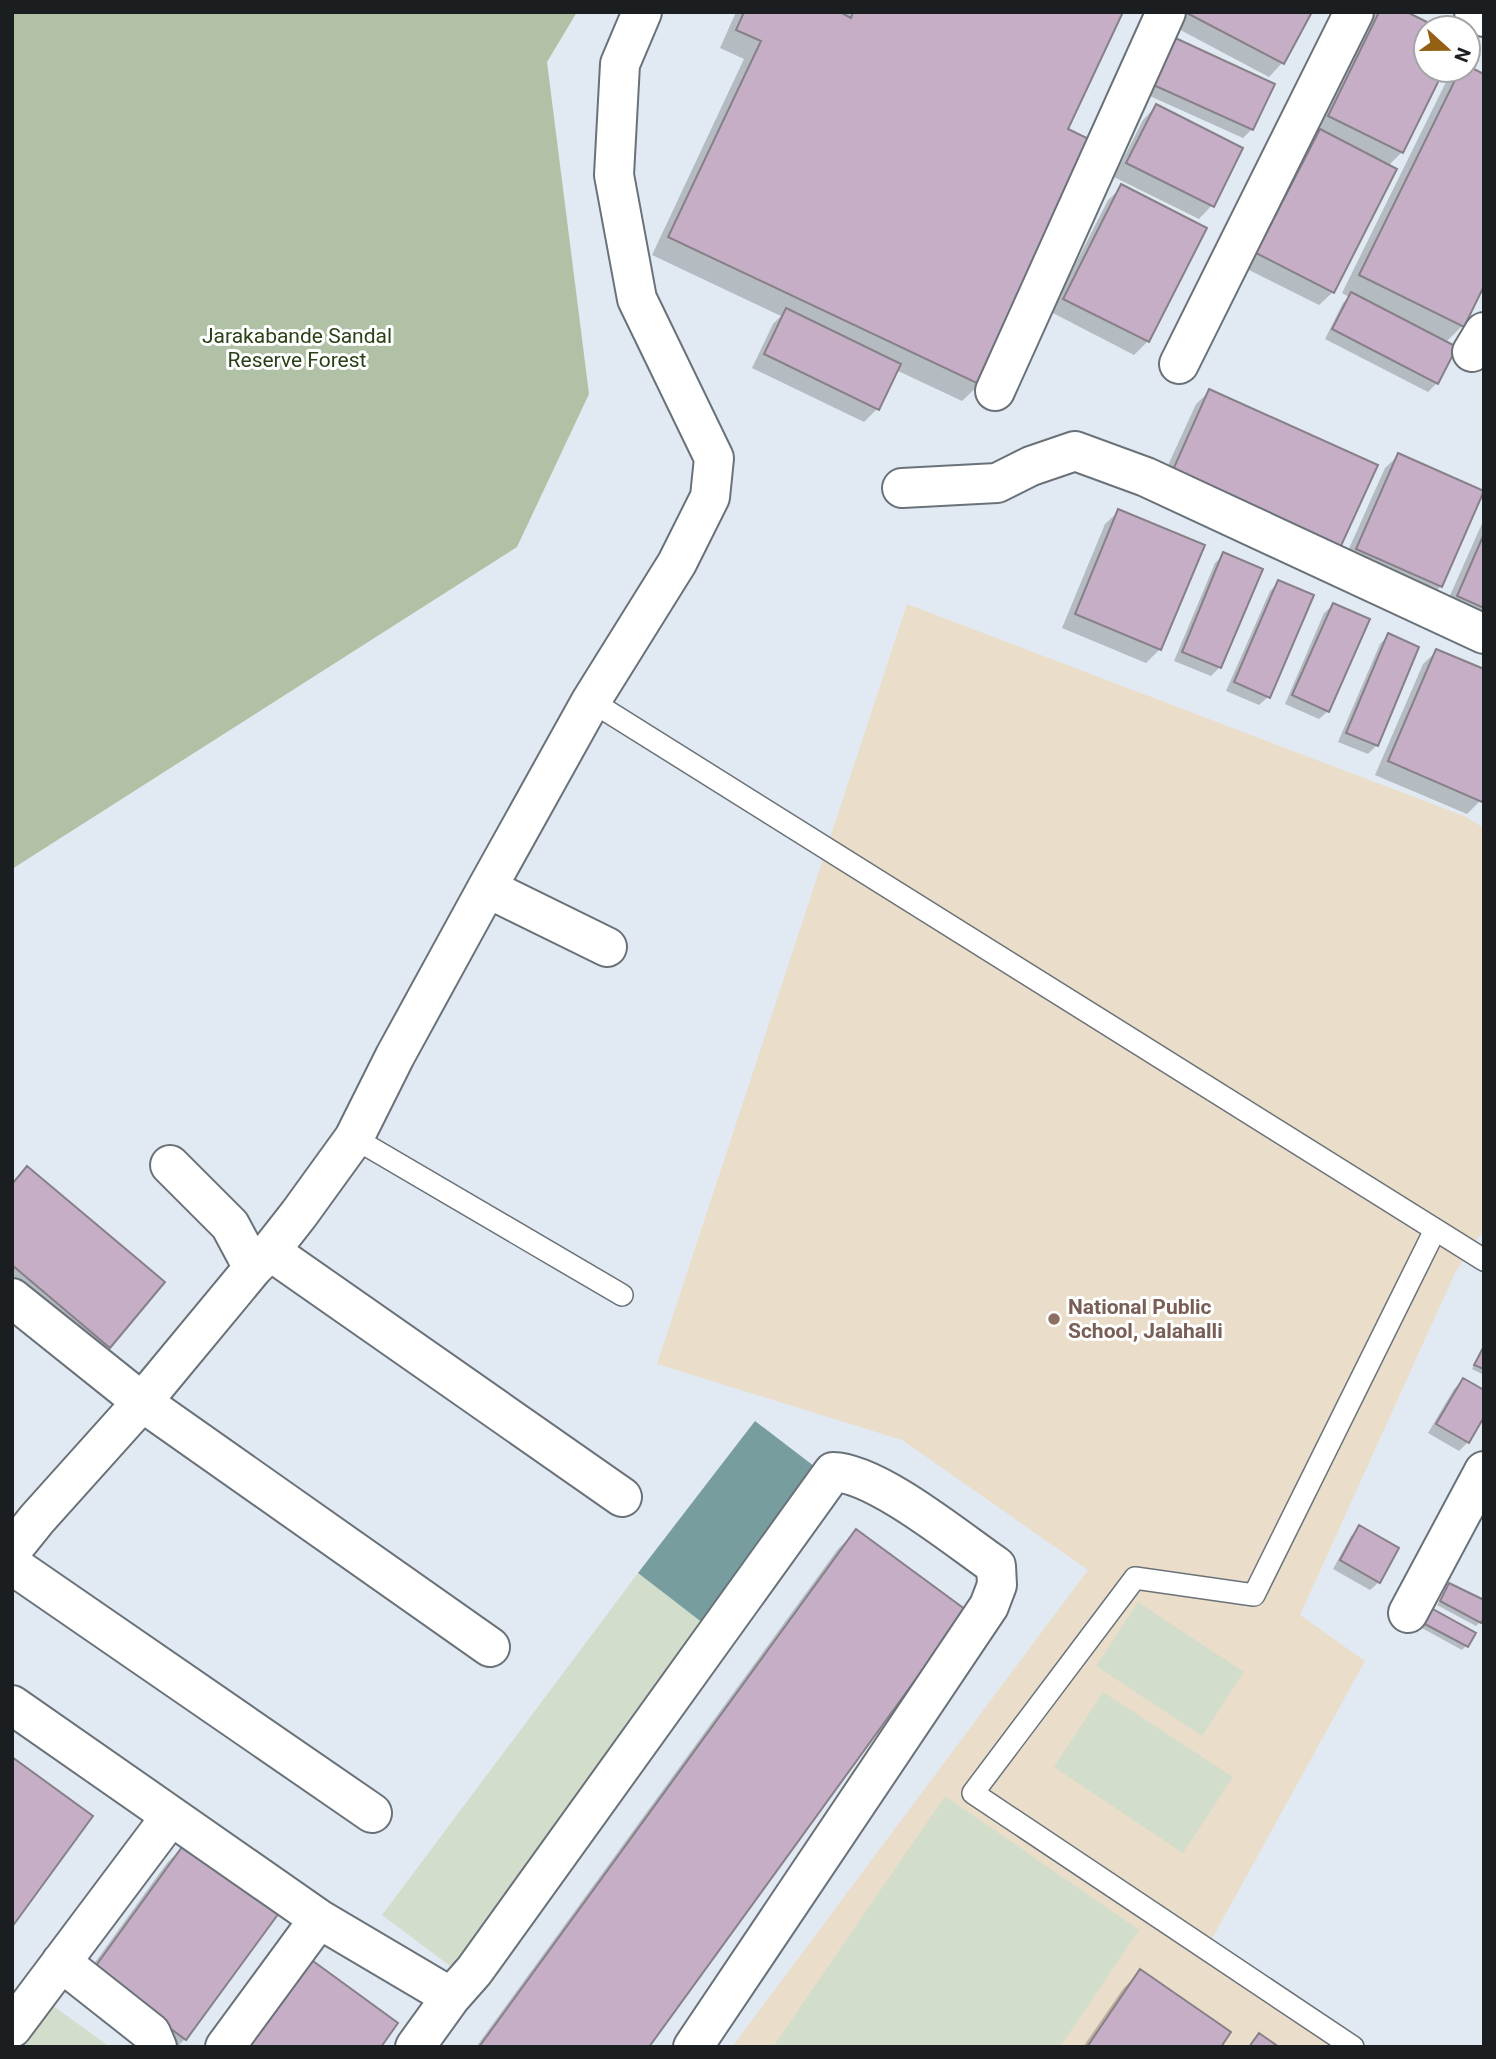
<svg xmlns="http://www.w3.org/2000/svg" width="1496" height="2059" font-family="Roboto,sans-serif">
<style>
.education{fill:#eaddc9}
.green{fill:#d3ddcc}
.forest{fill:#b1c1a6}
.water{fill:#789d9f}
.shadow{fill:#0003}
.building{fill:#c5aec6;stroke:#878088;stroke-width:2}
.lines{fill:none;stroke-linecap:round;stroke-linejoin:round}
.service-casing{stroke:#6a7279;stroke-width:24}
.minor-casing{stroke:#6a7279;stroke-width:42}
.service{stroke:#fff;stroke-width:21}
.minor{stroke:#fff;stroke-width:38}
.education-dot{fill:#8d6e63;stroke:#fff;stroke-width:2.5}
.labels{text-anchor:middle;dominant-baseline:central;stroke-width:6;stroke-linejoin:round;paint-order:stroke}
.park-label{font-size:21px;fill:#2a4117;stroke:#fff}
.education-label{font-size:21px;font-weight:bold;fill:#785e54;stroke:#fff;text-anchor:start}
</style>
<rect width="100%" height="100%" fill="#e1eaf2"/>
<path class="education" d="M907 604 1464 816 1484 828V1229L1455 1273 1300 1615 1365 1661 1208 1946 1364 2047H732L1088 1570 902 1440 657 1364Z"/>
<path class="green" d="M638 1573 708 1627 454 1969 382 1915Z
M1138 1602 1244 1672 1202 1736 1096 1666Z
M1103 1692 1233 1777 1183 1853 1054 1767Z
M945 1796 1139 1930 1060 2047H773Z
M49 2003 110 2047H17Z"/>
<path class="forest" d="M12 12H577L547 62 589 394 517 547 12 869Z"/>
<path class="water" d="M755 1421 823 1473 708 1627 638 1573Z"/>
<path class="shadow" d="M736 12H836L843 16 845 12H1121L1065 130 980 384 962 401 896 370 877 409 864 422 752 368 773 324 781 316 652 255 744 59 720 48Z
M1178 12H1310L1282 63 1269 77 1171 25Z
M1375 12H1403L1435 28H1426V70H1442L1402 152 1388 166 1333 292 1319 305 1243 267 1306 144 1319 131 1316 130 1371 17Z
M1162 47 1273 85 1252 129 1243 138 1141 92Z
M1468 68 1484 76 1462 326 1445 343 1437 383 1428 392 1325 339 1343 303 1349 297 1342 293 1445 84 1459 70H1468Z
M1156 106 1212 205 1199 219 1114 177 1143 120Z
M1122 187 1205 229 1148 341 1134 355 1051 312 1108 200Z
M1210 391 1339 547 1159 485 1196 404Z
M1399 455 1441 586 1427 600 1343 562 1385 468Z
M1119 511 1160 649 1146 663 1062 628 1105 524Z
M1484 519V627L1444 609Z
M1224 554 1220 667 1211 676 1174 661 1215 563Z
M1279 582 1268 697 1259 705 1226 691 1270 591Z
M1333 605 1328 711 1319 719 1285 704 1324 613Z
M1389 635 1377 745 1368 754 1338 742 1380 644Z
M1437 651 1480 801 1467 814 1375 775 1423 664Z
M12 1184 109 1346 95 1360 12 1290Z
M1484 1344V1375L1472 1369Z
M1463 1380 1468 1442 1459 1451 1428 1433 1454 1389Z
M1360 1528 1379 1582 1370 1590 1333 1569 1351 1536Z
M856 1531 647 2047H476L838 1549Z
M1450 1585 1480 1622 1476 1626 1437 1605Z
M1427 1615 1466 1646 1462 1650 1420 1627Z
M185 1845V2039L177 2047H153L75 1990 167 1863Z
M1140 1971 1219 2047H1083L1123 1989Z"/>
<path class="building" d="M744 12H840L851 18 853 12H1123L1068 129 1095 142 981 385 668 237 761 41 736 30Z
M1185 12H1312L1284 64Z
M1379 12H1407L1439 28H1426V70H1444L1403 153 1328 116Z
M1171 36 1275 84 1253 130 1149 83Z
M1468 66 1484 74V286L1464 327 1359 275 1460 70H1468Z
M1156 104 1243 148 1214 207 1126 163Z
M1320 129 1397 169 1334 293 1256 253Z
M1121 184 1207 228 1149 342 1063 299Z
M1351 292 1457 347 1438 384 1332 329Z
M786 308 901 364 879 410 764 354Z
M1209 389 1378 465 1340 548 1172 472Z
M1398 453 1484 491 1442 587 1356 549Z
M1118 509 1205 545 1161 650 1075 614Z
M1484 534V608L1457 596Z
M1223 552 1263 569 1221 668 1182 652Z
M1278 580 1314 595 1270 698 1234 682Z
M1333 603 1370 619 1329 712 1292 695Z
M1388 633 1419 647 1378 746 1346 733Z
M1436 649 1484 669V797L1482 802 1388 761Z
M27 1166 165 1282 110 1348 12 1265V1184Z
M1484 1346V1369L1474 1365Z
M1463 1378 1484 1390V1417L1469 1443 1436 1424Z
M1359 1525 1399 1548 1380 1583 1340 1560Z
M856 1529 966 1610 649 2047H479Z
M1449 1583 1484 1600V1618L1481 1623 1440 1601Z
M1431 1608 1476 1633 1468 1647 1423 1623Z
M12 1757 93 1816 12 1927Z
M185 1843 279 1913 186 2040 92 1971Z
M302 1953 398 2023 381 2047H235Z
M1140 1969 1231 2032 1221 2047H1087Z
M1259 2033 1279 2047H1249Z"/>
<g class="lines">
<defs>
<path id="service" d="M591 701 1484 1260
M354 1138 622 1295
M1353 2047 973 1793 1135 1578 1254 1595 1435 1230"/>
<path id="minor" d="M1474 12 1484 17
M1472 352 1484 332
M1179 364 1354 12
M995 391 1166 12
M902 488 997 483 1031 466 1075 451 1146 477 1484 634
M487 888 607 947
M170 1165 230 1225 253 1268
M270 1251 622 1497
M12 1298 142 1402 490 1647
M12 1550 37 1519 142 1402 253 1268 270 1251 299 1214 354 1138 395 1056 487 888 591 701 677 563 710 497 714 458 637 299 614 175 620 64 642 12
M12 1565 372 1813
M1408 1613 1484 1471
M12 1705 319 1919 451 1997
M61 1962 151 2033 157 2047
M12 2028 171 1816
M225 2047 319 1919
M415 2047 451 1997 474 1971 833 1472C877 1473 958 1540 996 1566L997 1585 989 1606 693 2047"/>
</defs>
<use href="#service" class="service-casing"/>
<use href="#minor" class="minor-casing"/>
<use href="#service" class="service"/>
<use href="#minor" class="minor"/>
</g>
<circle class="education-dot" cx="1054" cy="1319" r="7"/>
<g class="labels">
<g class="park-label">
<text x="297" y="336">Jarakabande Sandal<tspan x="297" dy="24">Reserve Forest</tspan></text>
</g>
<g class="education-label">
<text x="1068" y="1307">National Public<tspan x="1068" dy="24">School, Jalahalli</tspan></text>
</g>
</g>
<rect width="1496" height="2059" fill="none" stroke="#1b1e21" stroke-width="28"/>
<g transform="translate(1447 49) rotate(111)"><circle r="33" fill="#ffffff" stroke="#a4a5a6" stroke-width="2"/>
<path d="M0-5L12 26L0 18L-12 26Z" fill="#946114"/>
<text y="-10" font-size="19" font-weight="bold" text-anchor="middle" fill="#1b1e21">N</text>
</g>
</svg>
